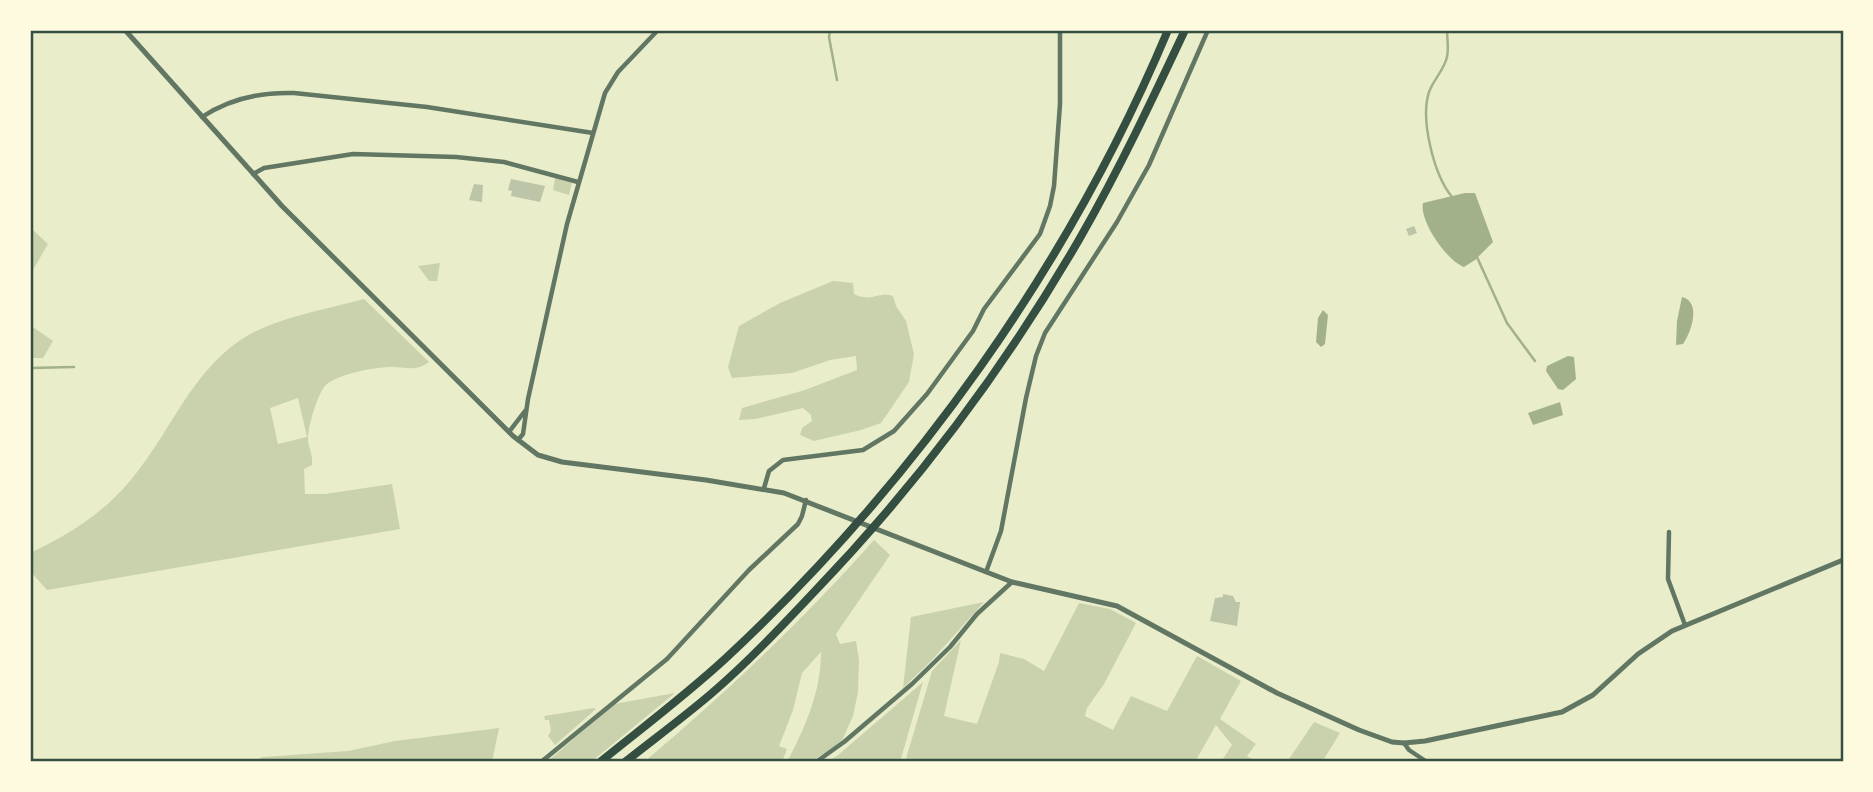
<svg xmlns="http://www.w3.org/2000/svg" width="1873" height="792" font-family="Raleway,sans-serif">
<style>
.green{fill:#cad2ad;fill-rule:evenodd}
.water{fill:#a3b18a}
.lines{fill:none;stroke-linecap:round;stroke-linejoin:round}
.stream{stroke:#a3b18a;stroke-width:2.5}
.building{fill:#bcc5a7}
.minor{stroke:#617663;stroke-width:4.5}
.tertiary{stroke:#617663;stroke-width:5}
.motorway{stroke:#344e41;stroke-width:8}
.neatline{fill:none;stroke:#344e41;stroke-width:2.5}
</style>
<rect width="100%" height="100%" fill="#e9edc9"/>
<path class="green" d="M555 178 572 183 569 195 553 190Z
M33 230 48 244 30 275V235Z
M440 263 437 281H429L418 266Z
M833 281 853 283 854 294C873 303 877 291 893 296L896 306 906 321 914 354 909 382 881 423 861 430 814 441 800 435 802 428 812 421 811 415 803 408 755 419 739 420 742 408 805 390 857 370 856 356 830 360 792 373 732 378 728 367 739 326 780 303Z
M364 299 429 362C415 372 408 367 392 367 376 367 336 374 325 386 317 395 308 427 308 439 308 448 313 452 312 465L304 469 305 494H325L392 484 400 529 47 590 30 571V553C68 535 101 515 129 482 169 436 189 374 242 339 272 319 327 309 364 299ZM298 398 307 437 278 444 270 408Z
M30 325 53 341 43 358H30Z
M874 540 890 555 836 634 840 644 856 641 859 660 858 692 853 716 841 743 810 762H787C805 728 821 692 821 652L802 673 793 710 779 746 787 749 782 762H644C727 692 802 621 874 540Z
M984 602 932 660 903 688 911 617Z
M1079 603 1110 609 1136 623 1104 684 1087 708 1085 716 1113 730 1131 696 1167 711 1197 656 1241 681 1220 719 1256 744 1247 756 1256 762H1221L1232 745 1216 725 1195 762H905L932 671 961 640 944 716 977 724 999 662 1000 653 1024 659 1044 671Z
M923 682 900 762H827L837 756Z
M675 693 591 762H547L614 704Z
M594 708 596 709 555 745 548 736 551 731 549 720H545L544 716Z
M1314 722 1340 733 1322 762H1287Z
M499 728 492 762H259L260 758 263 757 348 751 395 741Z"/>
<path class="water" d="M1465 193H1475L1493 242 1475 260 1464 267C1447 261 1419 221 1423 203Z
M1682 297C1702 302 1691 333 1683 344L1676 345 1677 321Z
M1323 310 1328 315 1325 344 1321 347 1316 342 1318 318Z
M1568 356 1574 357 1576 379 1563 390 1558 389 1546 371 1547 366Z
M1560 402 1563 415 1533 425 1528 413Z"/>
<g class="lines">
<path class="stream" d="M830 30 829 37 837 80
M1447 30C1447 38 1449 49 1447 57 1444 70 1434 79 1429 92 1420 120 1434 175 1452 197
M1476 255 1507 323 1535 361
M30 368 74 367"/>
</g>
<path class="building" d="M511 179 545 186 540 202 511 196 512 191 508 190Z
M474 184 483 185 482 202 469 200Z
M1414 226 1417 233 1409 236 1406 229Z
M1223 594 1233 596 1236 602H1240L1237 626 1210 621 1215 598 1223 597Z"/>
<g class="lines">
<path class="minor" d="M202 117C229 99 262 92 294 93L427 107 593 133
M253 174 264 168 353 154 456 157 504 162 578 182
M509 432 525 411
M518 440 523 434 528 399 567 224 605 93 618 72 658 30
M764 488 769 471 783 460 863 450 894 431 927 394 973 331 984 309 1040 234 1050 206 1054 186 1060 104V30
M1669 532 1668 579 1685 625
M986 572 1001 531 1026 398 1036 356 1045 333 1117 222 1149 165 1208 30
M1404 743 1409 750 1427 762
M541 762 667 659 749 570 798 524 802 516 806 500
M816 762 844 742 912 684 950 647 977 614 1012 582"/>
<path class="tertiary" d="M125 30 282 206 513 436 538 455 562 462 706 480 784 493 1012 582 1117 606 1277 693 1359 730 1392 742 1404 743 1425 741 1562 712 1593 695 1638 654 1672 631 1843 560"/>
<path class="motorway" d="M600 762C642 728 686 695 726 658 913 484 1069 266 1168 30
M625 762C654 739 684 717 712 693 748 662 781 627 814 592 917 485 1006 366 1080 238 1119 170 1152 100 1185 30"/>
</g>
<rect width="1873" height="792" fill="none" stroke="#fefae0" stroke-width="63"/>
<rect x="32" y="32" width="1810" height="728" class="neatline"/>
</svg>
